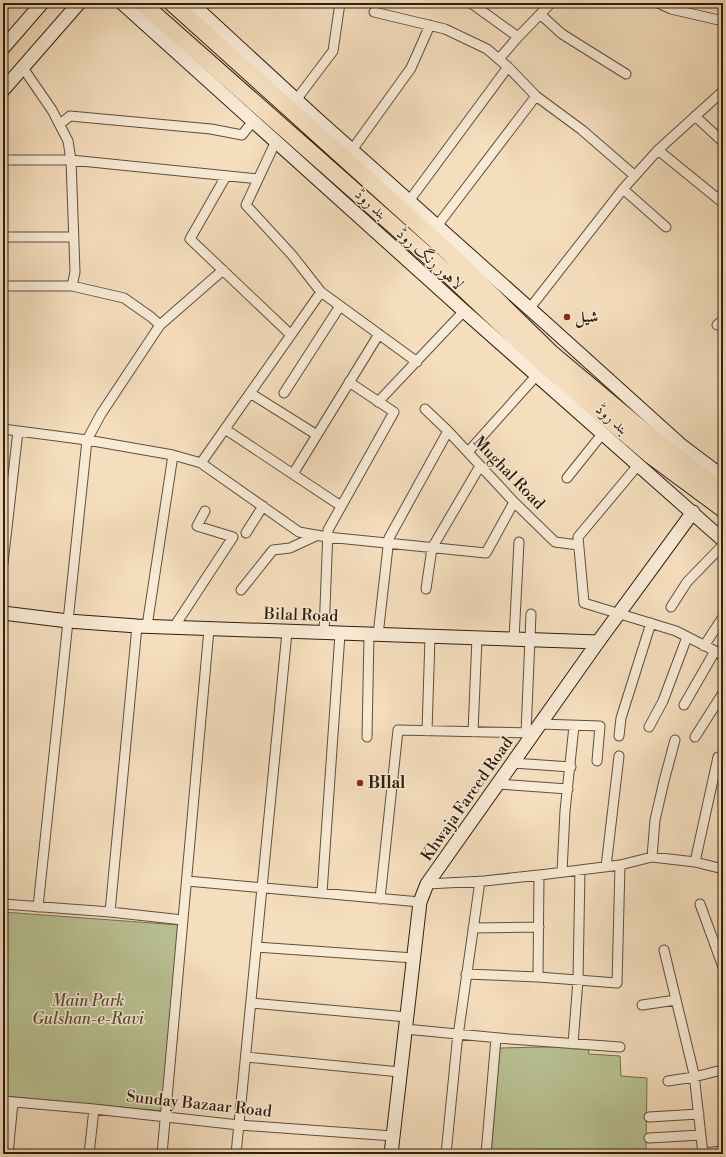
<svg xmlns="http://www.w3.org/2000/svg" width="726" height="1157" font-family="'Libre Bodoni',Amiri,serif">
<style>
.green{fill:#b9c294;stroke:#747052}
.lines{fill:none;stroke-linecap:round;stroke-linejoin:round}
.street-casing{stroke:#604e3c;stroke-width:11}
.secondary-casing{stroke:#2f1e10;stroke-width:15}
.highway-casing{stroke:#2f1e10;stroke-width:18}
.street{stroke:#f8ead5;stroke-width:9}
.secondary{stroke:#f8ead5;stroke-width:13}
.highway{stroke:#f5debe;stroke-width:16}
.poi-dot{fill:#8f2418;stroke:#f8ead5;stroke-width:1.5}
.labels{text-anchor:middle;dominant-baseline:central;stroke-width:3;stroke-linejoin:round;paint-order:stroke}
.street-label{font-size:16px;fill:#2f1e10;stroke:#f8ead5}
.poi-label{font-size:16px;font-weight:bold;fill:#2f1e10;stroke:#f8ead5;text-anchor:start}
.park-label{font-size:16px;font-style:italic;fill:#584f38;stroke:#f8ead5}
</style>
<rect width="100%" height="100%" fill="#f5debe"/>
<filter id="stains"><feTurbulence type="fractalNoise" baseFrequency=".005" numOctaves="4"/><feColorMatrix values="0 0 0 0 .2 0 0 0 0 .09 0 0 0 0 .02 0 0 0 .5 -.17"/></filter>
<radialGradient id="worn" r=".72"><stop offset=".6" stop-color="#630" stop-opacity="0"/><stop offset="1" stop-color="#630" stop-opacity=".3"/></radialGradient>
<path class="green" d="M3 912 179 925 164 1111 3 1096Z
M588 1046 589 1054 620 1056 621 1076 647 1078 646 1152 638 1154H491L500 1048Z"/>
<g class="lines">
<defs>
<path id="street" d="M471 3 518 37
M658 3 671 9 723 21
M374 12 445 29 487 49 508 67 536 96 582 130 635 176
M540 14 562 34 626 74
M499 59 518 37 551 3
M23 68 52 110 68 141 71 160 75 272 72 286 124 298 151 317 160 325 101 414 87 440 38 907
M296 100 333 51 340 3
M695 116 723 142
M60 124 70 116 211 129 242 135 253 121
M276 141 246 205 292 255 321 292 417 362
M352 150 411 68 430 25
M658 150 723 203
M3 160H71L258 179
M226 176 190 239 291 335
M623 189 666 227
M409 201 508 67
M437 226 536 96
M3 237H74
M3 286H72
M530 308 623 189 658 150 723 91
M160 325 223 270
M717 325 723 320
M250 393 317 435
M284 393 340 306
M378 402 464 311
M425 409 448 431 514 502 555 542 578 545
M3 429 87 440 173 455 201 463 299 532 327 537 486 553 514 502
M225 429 341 506
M468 452 537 375
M201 463 321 292
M639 464 578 537 584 603 676 631 723 655
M293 474 379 334
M567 478 603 433
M246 533 263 506
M3 563 18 431
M426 589 432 548 480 466
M241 590 273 550 290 548 318 535
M671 607 687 582 723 545
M147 626 173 455
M174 627 233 537 197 526 205 511
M324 633 328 530 394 412 349 382
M378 635 389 538 448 431
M514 639 519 542
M704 646 723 617
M684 705 715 651
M540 724 600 726 597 761
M649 727 663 701 687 637
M427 731 430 637
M473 732 477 638
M526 733 531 614
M619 736 621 718 651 623
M367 737 369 635
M695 737 723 693
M513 763 571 767
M498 784 568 789
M652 857 655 820 664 781 675 740
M695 862 718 757
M606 867 619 756
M562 872 565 811 574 726
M187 881 420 902
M427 884 484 881 548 874 620 865 652 857 695 862 723 869
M322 893 340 634
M380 899 398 730 534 733
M3 904 110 912 183 920
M700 904 723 967
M110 912 137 626
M473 928 539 927
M256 947 414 958
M664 950 694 1074 703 1154
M466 974 538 977 539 875
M538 977 617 983 620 865
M251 1003 407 1017
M642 1005 676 1000
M405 1029 510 1039 620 1047
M573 1044 578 980 580 870
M246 1057 400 1072
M668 1081 694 1077 722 1070
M3 1101 94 1109 239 1125 393 1136
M649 1117 699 1114
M649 1138 701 1135
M703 1153 723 1151
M8 1154 13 1102
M89 1154 94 1109
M162 1154 209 629
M236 1154 287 632
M446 1154 457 1043 480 881
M486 1154 496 1038"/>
<path id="secondary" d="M122 3 464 311 723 540
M191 3 317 119 549 326 682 446 723 477
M3 48 42 3
M3 90 79 3
M3 613 68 621 137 626 598 642
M391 1154 420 902 427 884 598 642 693 512"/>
<path id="highway" d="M142 3 436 263 543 364 650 455 723 509
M172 3 447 251 552 354 657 442 723 492"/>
</defs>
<use href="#street" class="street-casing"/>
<use href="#secondary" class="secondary-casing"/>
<use href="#highway" class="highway-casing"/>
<use href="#street" class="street"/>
<use href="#secondary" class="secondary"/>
<use href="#highway" class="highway"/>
</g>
<g class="poi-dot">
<circle cx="567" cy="317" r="4"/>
<circle cx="360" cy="783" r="4"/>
</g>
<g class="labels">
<g class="street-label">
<text transform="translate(371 204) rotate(42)">بند روڈ</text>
<text transform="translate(430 259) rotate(42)">لاہور رنگ روڈ</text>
<text transform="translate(612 419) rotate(41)">بند روڈ</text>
<text transform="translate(509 473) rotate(46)">Mughal Road</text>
<text transform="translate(301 615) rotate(2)">Bilal Road</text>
<text transform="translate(467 799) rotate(-55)">Khwaja Fareed Road</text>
<text transform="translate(199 1104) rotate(6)">Sunday Bazaar Road</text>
</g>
<g class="poi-label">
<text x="575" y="317">شیل</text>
<text x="368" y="783">BIlal</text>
</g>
<g class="park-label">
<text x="88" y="1001">Main Park<tspan x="88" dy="18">Gulshan-e-Ravi</tspan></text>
</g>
</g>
<rect width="726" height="1157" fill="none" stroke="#f5debe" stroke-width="16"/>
<rect x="4" y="4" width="718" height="1149" fill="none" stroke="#2f1e10" stroke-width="2"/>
<rect x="8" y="8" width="710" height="1141" fill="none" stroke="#2f1e10"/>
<rect width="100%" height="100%" filter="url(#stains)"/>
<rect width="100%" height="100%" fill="url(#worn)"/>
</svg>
